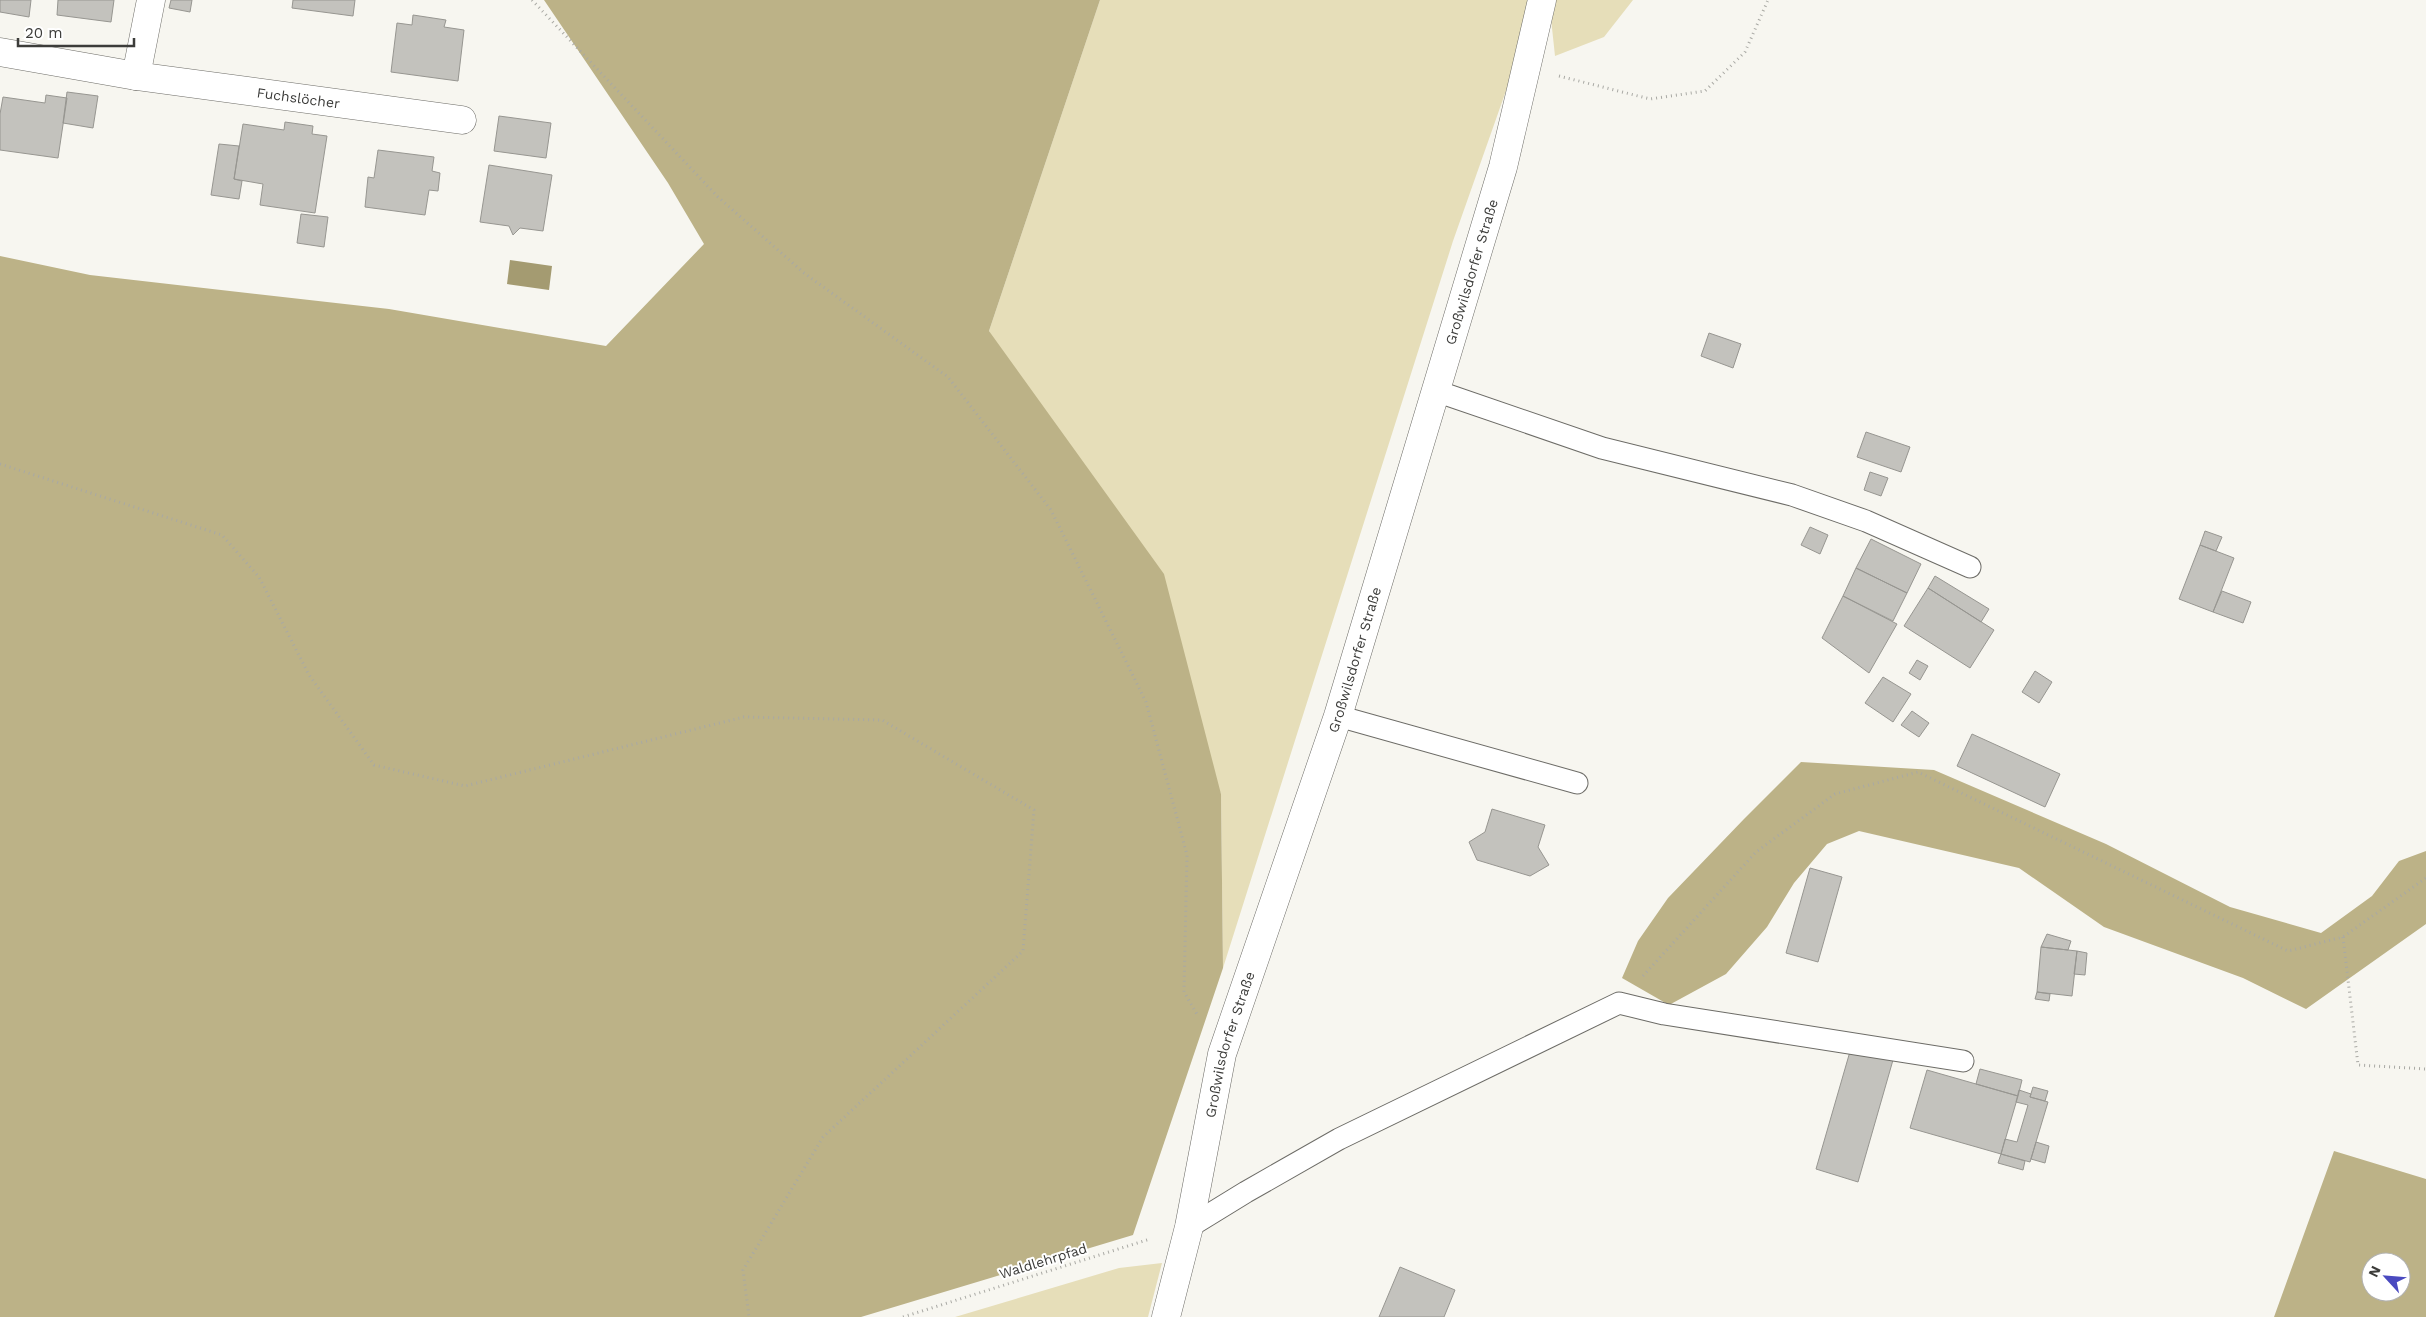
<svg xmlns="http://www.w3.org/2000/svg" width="2426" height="1317" font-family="'Work Sans',sans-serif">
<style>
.green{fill:#e6deb9}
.forest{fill:#bcb287;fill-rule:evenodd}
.water{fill:#a49b71}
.building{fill:#c3c2bd;stroke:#979691}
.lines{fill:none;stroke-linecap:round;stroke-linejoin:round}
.service-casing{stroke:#6d6c67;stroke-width:23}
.minor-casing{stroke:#6d6c67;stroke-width:29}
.tertiary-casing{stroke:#6d6c67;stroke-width:29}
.path{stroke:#a9a9a4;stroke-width:3;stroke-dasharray:1 4;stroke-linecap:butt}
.service{stroke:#fff;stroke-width:21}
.minor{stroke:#fff;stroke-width:28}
.tertiary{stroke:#fff;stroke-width:28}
.labels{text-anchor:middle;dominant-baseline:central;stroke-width:4;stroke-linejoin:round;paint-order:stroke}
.street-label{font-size:14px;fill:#3c3c3a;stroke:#fff}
</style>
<rect width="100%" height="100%" fill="#f7f6f0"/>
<path class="green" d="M1100 0H1538L1453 241 1223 968 1221 794 989 331Z
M1549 0H1633L1604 37 1555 56Z
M1162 1263 1148 1317H955L1119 1268Z"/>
<path class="forest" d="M544 0H1100L989 331 1164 574 1221 794 1223 968 1133 1235 861 1317H0V256L90 275 389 309 606 346 704 244 668 183Z
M1801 762 1934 770 2106 844 2230 907 2321 933 2372 896 2399 861 2426 851V924L2306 1009 2243 978 2104 927 2019 868 1859 831 1827 844 1794 883 1767 927 1726 974 1669 1005 1622 978 1638 941 1668 898 1744 819Z
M2334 1151 2426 1179V1317H2274ZM2371 1262H2401V1292H2371Z"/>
<path class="water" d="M510 260 552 266 549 290 507 284Z"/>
<path class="building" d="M0 0H31L29 17 0 12Z
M58 0H114L111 22 57 15Z
M171 0H192L190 12 169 8Z
M293 0H355L353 16 292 8Z
M413 15 446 20 444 27 464 30 458 81 391 72 397 23 412 25Z
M67 92 98 96 93 128 63 123Z
M46 95 67 98 58 158 0 150V114L3 97 45 103Z
M499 116 551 123 546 158 494 151Z
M285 122 313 126 312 134 327 136 315 213 260 205 263 184 234 179 243 124 284 130Z
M219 144 239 146 234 179 242 181 239 199 211 195Z
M378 150 434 157 432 171 440 173 438 191 429 190 425 215 365 207 368 177 374 178Z
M489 165 552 175 543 231 520 228 513 235 509 226 480 222Z
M301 214 328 217 324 247 297 243Z
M1709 333 1741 344 1733 368 1701 356Z
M1866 432 1910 447 1901 472 1857 457Z
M1870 472 1888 478 1881 496 1864 490Z
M1810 527 1828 535 1820 554 1801 545Z
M2205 531 2222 537 2216 551 2200 545Z
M1871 539 1921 564 1907 593 1856 568Z
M2200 545 2234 558 2213 612 2179 599Z
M1856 568 1907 593 1893 621 1843 596Z
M1935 576 1989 609 1981 622 1928 588Z
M1928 588 1994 630 1970 668 1904 626Z
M2222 591 2251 602 2243 623 2213 612Z
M1843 596 1897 624 1869 673 1822 638Z
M1917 660 1928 666 1920 680 1909 673Z
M2035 671 2052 682 2039 703 2022 692Z
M1883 677 1911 694 1893 722 1865 703Z
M1912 711 1929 723 1919 737 1901 725Z
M1972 734 2060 774 2045 807 1957 766Z
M1492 809 1545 825 1538 847 1549 865 1530 876 1477 860 1469 842 1485 832Z
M1810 868 1842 877 1818 962 1786 953Z
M2047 934 2071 941 2068 950 2041 947Z
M2041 947 2077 951 2072 996 2037 992Z
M2077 951 2087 953 2085 975 2074 974Z
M2037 992 2050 994 2049 1001 2035 999Z
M1851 1048 1893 1060 1858 1182 1816 1169Z
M1980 1069 2022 1080 2018 1096 1976 1084Z
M1927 1070 2018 1096 2001 1154 1910 1128Z
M2033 1087 2048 1091 2045 1101 2030 1097Z
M2019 1090 2031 1094 2030 1097 2048 1102 2030 1162 2001 1154 2005 1139 2017 1142 2028 1105 2016 1102Z
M2036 1142 2049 1146 2045 1163 2031 1159Z
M2001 1154 2025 1161 2023 1170 1998 1163Z
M1400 1267 1455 1290 1444 1317H1379Z"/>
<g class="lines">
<defs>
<path id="service" d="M1436 391 1602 448 1792 495 1866 521 1970 567
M1338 716 1577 783
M1189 1227 1246 1192 1339 1139 1619 1003 1664 1014 1963 1061"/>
<g id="minor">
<path id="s1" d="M0 52 136 76 462 120"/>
<path d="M136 76 151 0"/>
</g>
<g id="tertiary">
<path id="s2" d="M1166 1317 1189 1227 1222 1054 1338 716 1503 167 1542 0"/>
</g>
</defs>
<use href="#service" class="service-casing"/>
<use href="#minor" class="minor-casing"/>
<use href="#tertiary" class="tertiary-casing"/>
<path class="path" d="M532 0 718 197 804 273 948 377 1051 510 1146 702 1187 855 1184 992 1198 1016
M1559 76 1650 99 1705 91 1745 52 1768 0
M0 464 222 535 259 577 309 675 374 765 465 786 744 717 882 720 1034 810 1023 951 823 1137 743 1270 749 1317
M2343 937 2358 1065 2426 1069
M1643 976 1756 852 1835 794 1918 772 2288 951 2343 937 2426 878
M903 1317 1150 1239"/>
<use href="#service" class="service"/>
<use href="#minor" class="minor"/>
<use href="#tertiary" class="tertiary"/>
</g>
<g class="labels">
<g class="street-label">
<text stroke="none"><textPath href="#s1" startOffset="302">Fuchslöcher</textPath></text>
<text stroke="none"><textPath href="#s2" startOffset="1090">Großwilsdorfer Straße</textPath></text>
<text stroke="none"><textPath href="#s2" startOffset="685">Großwilsdorfer Straße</textPath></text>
<text stroke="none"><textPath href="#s2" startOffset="280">Großwilsdorfer Straße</textPath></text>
<text transform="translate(1043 1261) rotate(-17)">Waldlehrpfad</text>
</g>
</g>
<g transform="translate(2386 1277) rotate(296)"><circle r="24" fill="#ffffff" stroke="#b1b1b0"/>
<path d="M0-4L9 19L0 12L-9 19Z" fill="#4a4ac0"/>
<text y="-8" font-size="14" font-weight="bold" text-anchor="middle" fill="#3c3c3a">N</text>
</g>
<path d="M18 38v8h116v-8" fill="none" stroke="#3c3c3a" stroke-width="2.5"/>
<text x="25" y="38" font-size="15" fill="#3c3c3a" stroke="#ffffff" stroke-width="4" paint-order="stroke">20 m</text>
</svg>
